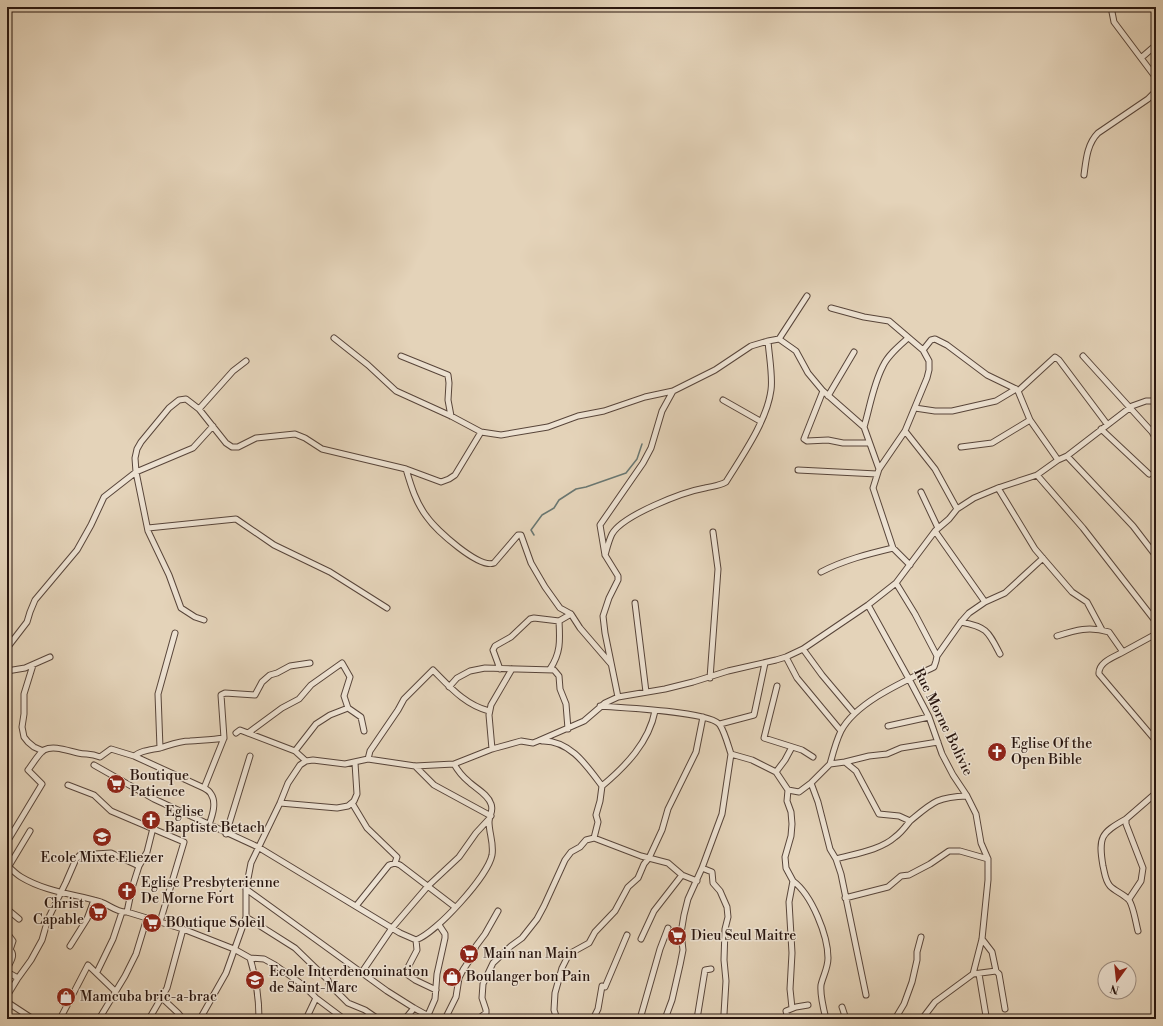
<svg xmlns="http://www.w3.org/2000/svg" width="1163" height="1026" font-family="'Libre Bodoni',serif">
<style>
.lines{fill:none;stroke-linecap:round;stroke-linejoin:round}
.stream{stroke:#6a7771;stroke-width:1.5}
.minor-casing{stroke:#58453a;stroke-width:7}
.minor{stroke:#ede2d2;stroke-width:5}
.labels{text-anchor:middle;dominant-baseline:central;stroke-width:3;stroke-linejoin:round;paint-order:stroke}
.street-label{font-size:14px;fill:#29160f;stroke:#ede2d2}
.poi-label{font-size:14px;fill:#29160f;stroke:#ede2d2;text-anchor:start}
</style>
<rect width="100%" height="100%" fill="#e4d3b9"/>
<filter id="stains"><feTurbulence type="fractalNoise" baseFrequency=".005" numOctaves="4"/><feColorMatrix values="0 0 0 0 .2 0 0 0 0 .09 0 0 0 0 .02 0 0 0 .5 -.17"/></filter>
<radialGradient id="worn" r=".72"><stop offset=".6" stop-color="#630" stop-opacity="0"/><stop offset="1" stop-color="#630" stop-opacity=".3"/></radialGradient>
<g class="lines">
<path class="stream" d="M534 535 531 530 542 515 554 508 559 500 576 489 586 487 626 473 637 459 642 444"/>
<defs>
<path id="minor" d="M1111 7 1114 22 1156 78
M1141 58 1156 45
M1084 175C1086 160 1087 144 1098 133L1148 99 1156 91
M831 308 864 317 889 321 923 350 929 361V370L927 378 905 431 879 469 873 488 893 548 910 565
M334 338 368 365 396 391 451 416 481 432 501 435 548 427 578 416 604 411 645 397 673 391 715 370 751 346 768 341 779 339 796 351 808 373 823 391 864 427 879 469
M779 339 807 296
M923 350 931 340 935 339 947 345 987 375 1016 389 1018 391 1030 420 1058 460
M401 356 448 375 449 383 448 400 451 416
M1083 356 1152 432 1156 439
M823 391 804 439 807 441 828 440 843 443H869
M1018 391 1055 357 1059 360 1107 424
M828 396 854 352
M723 400 760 421
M915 408 935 411H952L996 401 1016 389
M199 409 233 371 246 361
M864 427C870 407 873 385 883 366 888 355 899 346 908 338
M1101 429 1149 474
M905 431 935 469 957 509
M961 447 992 443 1030 420
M1067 456 1133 526 1156 556
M406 469C411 486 416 503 427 517 436 530 479 569 494 563L518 535H521L531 563 545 587 560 608 571 614 580 628 611 664
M798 470 877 474
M1037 475 1083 528 1156 622
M998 488 1035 549 1072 592 1087 602 1102 630
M921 492 938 528
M148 528 236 519 274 545 330 572 387 608
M935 531 985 602
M605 555C607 548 609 540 612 534 623 515 683 492 705 488 713 486 719 486 726 482 742 456 767 421 771 390 773 377 769 355 768 341
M821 572C844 560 868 554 893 548
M896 583 915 614 937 656
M635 603 646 692
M868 605 909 679 929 717 942 754 953 775 967 796 976 814 981 843 988 859V880L982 939 973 974 935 1002 922 1019
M204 620 195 617 181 608 169 575 148 531 136 472 135 458 137 449 141 442 169 408 179 400 186 399 199 409 226 443 232 447H238L256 438 295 434 305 438 322 449 406 469 441 482 449 479 455 475 481 432
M961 622C987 627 988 631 1000 654
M1057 636C1076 630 1089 626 1109 632L1123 652 1156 634
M7 648 27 622 30 612 35 600 77 550 91 525 104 497 136 472 193 448 213 426
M803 649 822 675 854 713
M1123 652C1114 657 1098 662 1099 674L1156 741
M786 657 797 678 841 731
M33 665 24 694V714L22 727 24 737 28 742 34 747 43 751
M500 669 493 650 495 646 511 637 530 619 534 618 559 621
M550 669C561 653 560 640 559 621L571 614
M7 671 25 668 50 657
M710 678 718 569 713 532
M777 686 764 738 802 750 813 757
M449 687 457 678 470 671 485 668 554 670 559 676 560 689 566 704 568 729
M618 697 605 633 603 616 609 598 618 580V576L605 555 600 525 643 463 651 448 662 411 673 391
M600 706C620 708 711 711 720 725 725 733 728 745 731 754L752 760 776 772 788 790 787 801 791 812 792 824 791 836 785 857 786 868 793 881 789 902 792 953 790 989 792 1008
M720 724 754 715 765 663
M888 726 929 717
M236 733 240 730 295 751 306 761
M248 733 282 708 299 699 311 685 342 663 350 677 344 696 348 708 361 717 364 731
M542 741C570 740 587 766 602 786L600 801 596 815 598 822 594 838 641 856 668 863 682 875 697 881
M160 748 158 694 175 633
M492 749 489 715 491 705 512 669
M295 751 316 724 330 715 348 708
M134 756 204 788C206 789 210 792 211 794 217 803 212 816 209 825
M368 759 370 751 398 710 404 699 433 670C450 687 465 705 489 711
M845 762 869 756 887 754 901 748 938 742
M830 764C833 753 836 741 841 731 856 702 905 681 934 667L936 661 937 656 961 622 969 613 985 602 1005 593 1043 558
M94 765 154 799 258 847 400 933 416 940C436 933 488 876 492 855 494 843 489 833 489 822 489 815 494 811 491 804 488 794 475 788 468 781 462 776 458 771 454 764
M415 766 434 785 491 816
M776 772 785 760 792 747
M811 783 818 802 830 849 836 859 841 874 866 995
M68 785 94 795 111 811 184 842 160 922
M602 786C626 766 649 742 655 711
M204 788 224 738 221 695 225 693 255 695 262 682 270 675 277 673 290 666 310 663
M788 790 799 792 811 783 830 764 845 762 856 771 879 814 899 816 910 821C933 802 937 797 967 796
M280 803 337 808 348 806 354 801 357 794 355 763
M352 803 367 828 397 857 395 863
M1126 819C1101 833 1098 837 1103 866 1105 874 1105 880 1110 886 1115 891 1123 894 1128 899 1133 903 1136 924 1138 931
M226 834 250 756
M7 842 42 784 28 770C32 765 39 753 44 750 54 745 68 751 78 753 87 755 90 753 100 757L111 749 134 756C142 750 150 750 160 748 170 745 179 741 190 741 201 740 212 740 224 738
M836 859C854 854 881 850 895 837 901 833 906 826 910 821
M7 865C11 869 16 874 21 877 46 892 74 894 101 902 109 905 118 913 127 912L183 929 234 949 250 958 264 959 275 965 303 985 316 998 344 1019
M9 866 30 831
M702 868 712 872 713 883 720 891 727 907 728 917 725 929 724 960 726 981 724 1014 725 1019
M793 881C812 895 828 936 828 958 828 968 823 976 821 985 820 994 824 1011 826 1019
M246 889 387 991 414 1008 434 1019
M845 898 888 887 901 876 909 875 930 864 949 851H960L988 859
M1129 899 1141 881 1143 868 1126 824V819L1156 793
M356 906 389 865 395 863 400 865 455 907
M7 909 19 919
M127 912 132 888 139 866 147 852 153 828
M246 917 295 948 328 980 329 984 348 1003 365 1010 378 1019
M7 933 13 941 10 950C16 955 10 962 7 969
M641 939 654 911 682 875
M982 939 992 952 996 971
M416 940 417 950 405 973 415 980 436 990
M70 946 87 919 94 900
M250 958C256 978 259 997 259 1019
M7 972 18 978
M97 972 113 939 122 912
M362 972 392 928 428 886 459 857 476 833 488 820
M973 974 996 971 999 974 1005 1009
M979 974 986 1016
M7 996 18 978 31 960 42 940 48 919 66 882 76 859 80 855 111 853 139 866
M162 998 178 1013 183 1019
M7 1002 33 1019
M842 1007 846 1019
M428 1015 435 999 437 974 445 938V934L439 925
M60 1019 88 965 115 991
M99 1019 125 976 136 954 147 918
M149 1019 167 988 183 929
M200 1019 226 973 246 917V889L251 863 280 803 288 783 300 765 306 761 313 760 345 764 368 759 415 766 454 764 492 749 521 741 533 743 538 741 584 721 605 703 618 697 665 689 693 682 728 671 776 660 786 657 803 649 868 605 896 583 935 531 949 519 957 509 974 498 998 488 1037 475 1058 460 1067 456 1132 406 1146 401H1156
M306 1019 316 998
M405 1019 414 1008
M445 1019 456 997 459 978 463 970 471 958 476 946 485 934 498 911
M478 1019 486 1013V1010L482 998 483 984 493 963 511 946 522 938 537 919 544 906 565 860 571 852 580 847 586 840 594 838
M557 1019 554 1010 555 993 562 968 569 954 589 943 595 932 615 911 628 887 638 878 644 864 649 858 662 830 668 809 696 752 703 717
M593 1019 598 1009 602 986 605 987 627 935
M640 1019 660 949 668 928
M665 1019 672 1000 680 965 683 950 681 933 684 915 688 899 702 868 722 814 731 754
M697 1019 705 970 711 969
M788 1019 786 1011 796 1007 808 1005
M895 1019 904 1004 912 982 917 960V952L921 937"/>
</defs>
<use href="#minor" class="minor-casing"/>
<use href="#minor" class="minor"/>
</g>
<defs>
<symbol id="church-disc" viewBox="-11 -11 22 22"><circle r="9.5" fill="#8f2418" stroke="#ede2d2"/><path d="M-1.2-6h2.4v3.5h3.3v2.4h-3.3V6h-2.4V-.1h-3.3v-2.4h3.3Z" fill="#fff"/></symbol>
<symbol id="supermarket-disc" viewBox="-11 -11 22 22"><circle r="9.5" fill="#8f2418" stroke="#ede2d2"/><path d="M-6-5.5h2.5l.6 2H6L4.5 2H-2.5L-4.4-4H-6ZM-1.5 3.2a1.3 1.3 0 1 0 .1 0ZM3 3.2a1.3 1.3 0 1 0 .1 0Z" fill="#fff"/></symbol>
<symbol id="school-disc" viewBox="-11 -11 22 22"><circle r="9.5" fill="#8f2418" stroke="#ede2d2"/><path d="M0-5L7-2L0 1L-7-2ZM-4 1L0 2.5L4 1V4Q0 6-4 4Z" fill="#fff"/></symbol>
<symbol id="shop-disc" viewBox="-11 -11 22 22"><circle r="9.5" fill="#8f2418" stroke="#ede2d2"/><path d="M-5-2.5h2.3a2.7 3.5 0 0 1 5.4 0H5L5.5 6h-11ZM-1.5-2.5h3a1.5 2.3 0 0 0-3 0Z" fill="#fff"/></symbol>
</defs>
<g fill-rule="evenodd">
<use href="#church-disc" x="986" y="741" width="22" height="22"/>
<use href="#supermarket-disc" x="105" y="773" width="22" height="22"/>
<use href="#church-disc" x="140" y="809" width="22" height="22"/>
<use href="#school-disc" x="91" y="826" width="22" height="22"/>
<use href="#church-disc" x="116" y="880" width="22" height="22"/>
<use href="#supermarket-disc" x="87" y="901" width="22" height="22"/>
<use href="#supermarket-disc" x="141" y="912" width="22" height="22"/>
<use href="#supermarket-disc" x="666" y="925" width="22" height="22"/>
<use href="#supermarket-disc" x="458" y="943" width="22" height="22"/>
<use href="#shop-disc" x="441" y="966" width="22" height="22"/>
<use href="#school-disc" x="244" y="969" width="22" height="22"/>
<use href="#shop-disc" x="55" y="986" width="22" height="22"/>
</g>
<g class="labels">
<g class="street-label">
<text transform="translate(943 722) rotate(64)">Rue Morne Bolivie</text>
</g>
<g class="poi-label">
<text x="1011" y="744">Eglise Of the<tspan x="1011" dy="16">Open Bible</tspan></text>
<text x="130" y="776">Boutique<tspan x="130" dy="16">Patience</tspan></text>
<text x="165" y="812">Eglise<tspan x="165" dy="16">Baptiste Betach</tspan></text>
<text x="102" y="858" text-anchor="middle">Ecole Mixte Eliezer</text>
<text x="141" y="883">Eglise Presbyterienne<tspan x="141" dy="16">De Morne Fort</tspan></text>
<text x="84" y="904" text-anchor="end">Christ<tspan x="84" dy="16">Capable</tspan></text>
<text x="166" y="923">B0utique Soleil</text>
<text x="691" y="936">Dieu Seul Maitre</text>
<text x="483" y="954">Main nan Main</text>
<text x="269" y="972">Ecole Interdenomination<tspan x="269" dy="16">de Saint-Marc</tspan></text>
<text x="466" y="977">Boulanger bon Pain</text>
<text x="80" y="997">Mamcuba bric-a-brac</text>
</g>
</g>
<rect width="1163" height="1026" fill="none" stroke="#e4d3b9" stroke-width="24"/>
<rect x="8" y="8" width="1147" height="1010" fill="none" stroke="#29160f" stroke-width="2"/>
<rect x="12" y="12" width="1139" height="1002" fill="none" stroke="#29160f"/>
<g transform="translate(1117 980) rotate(195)"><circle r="19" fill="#ede2d2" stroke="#9f9084"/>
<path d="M0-3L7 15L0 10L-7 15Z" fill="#8f2418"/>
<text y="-6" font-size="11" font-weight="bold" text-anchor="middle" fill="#29160f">N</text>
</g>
<rect width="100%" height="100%" filter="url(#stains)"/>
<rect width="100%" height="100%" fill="url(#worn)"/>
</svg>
